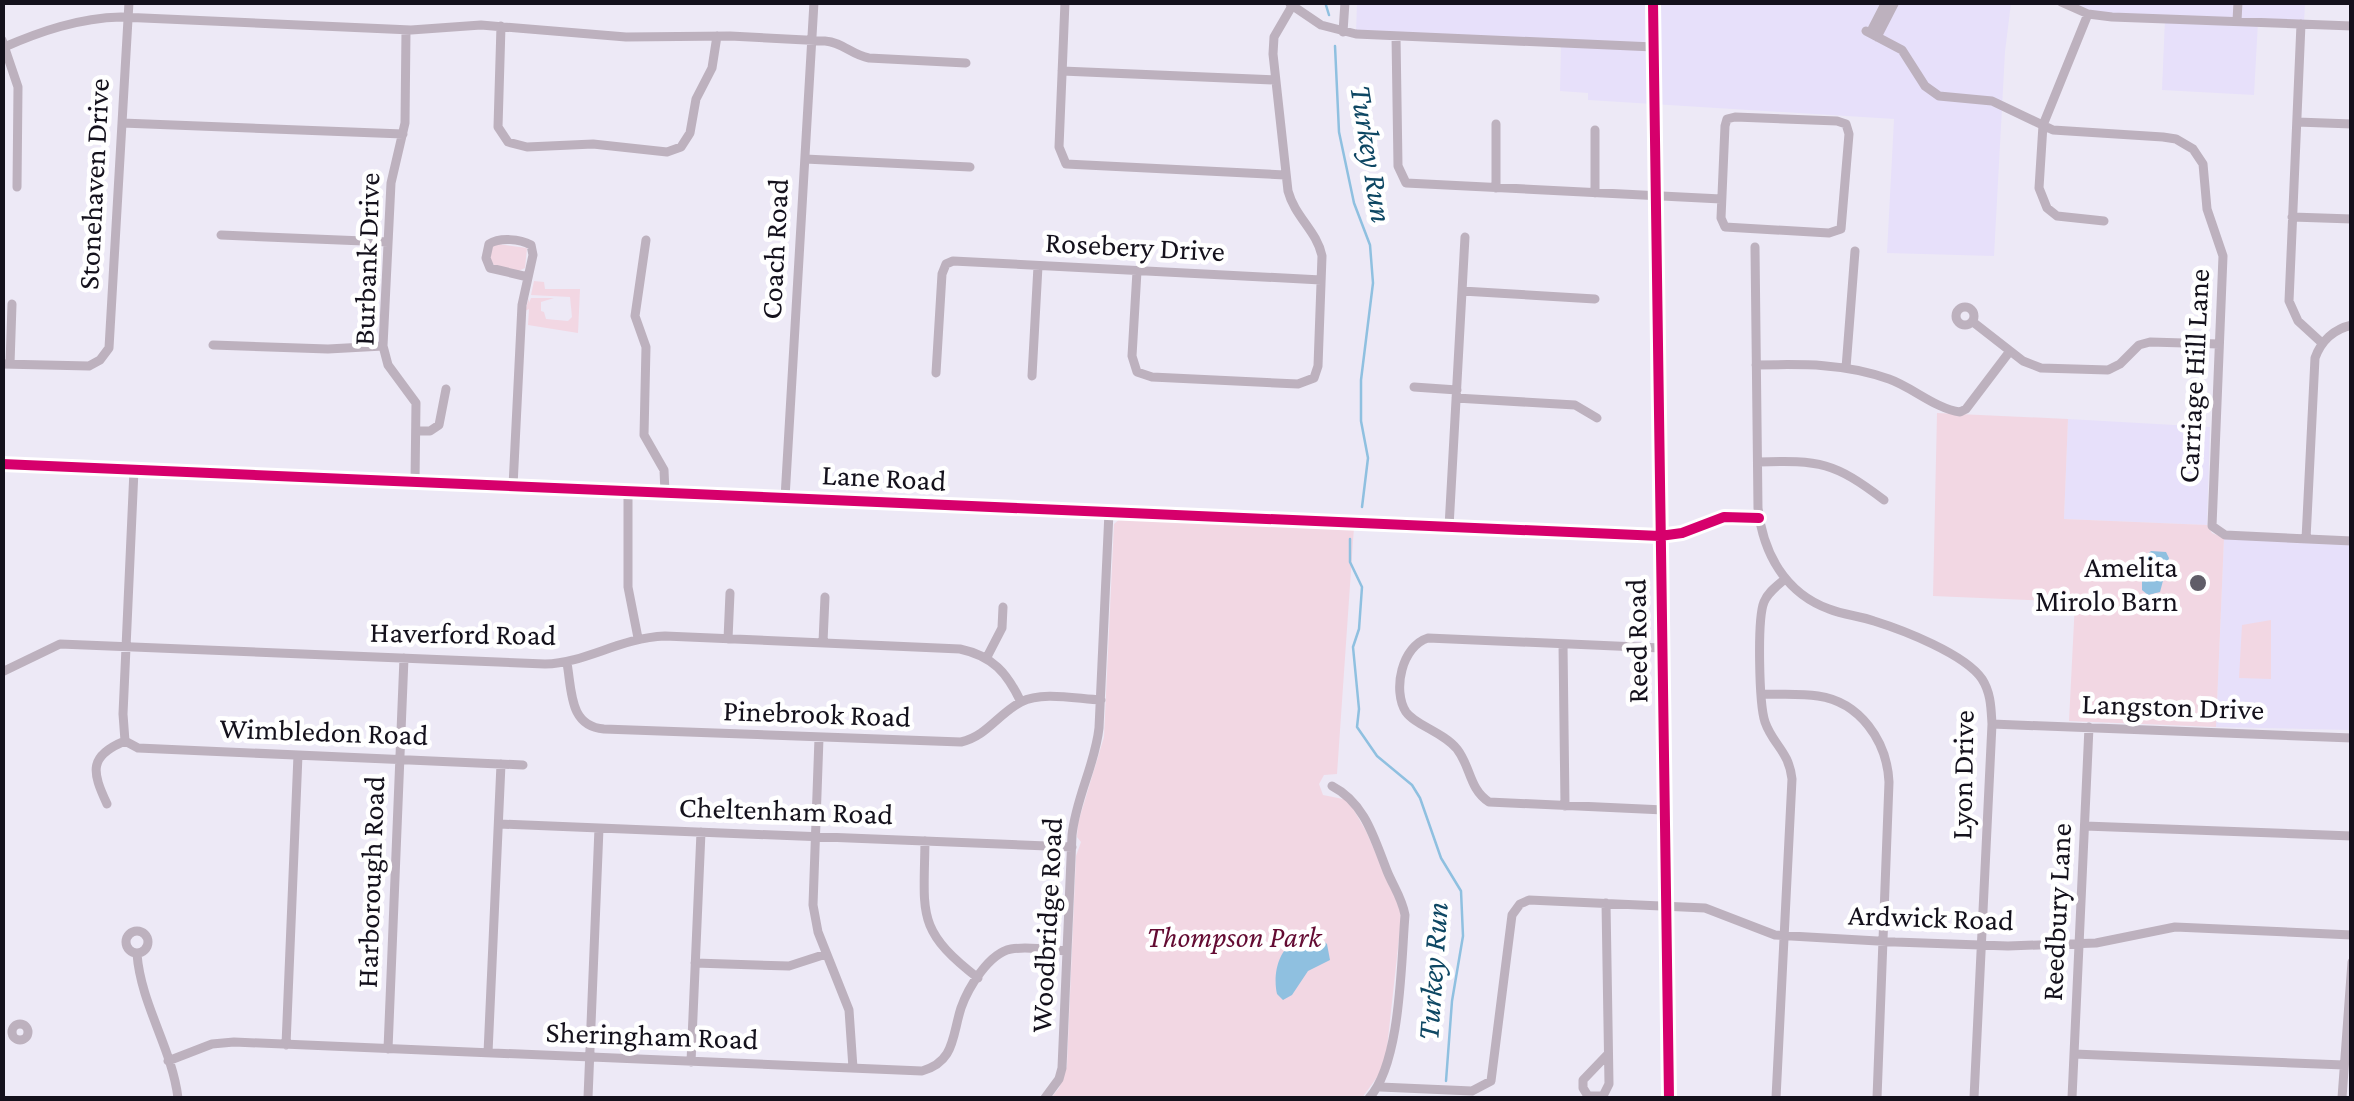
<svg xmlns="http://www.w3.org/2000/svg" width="2354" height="1101" font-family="'Crimson Pro',serif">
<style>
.built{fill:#e7e0fa}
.green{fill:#f2d7e3}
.water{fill:#8fc0e0}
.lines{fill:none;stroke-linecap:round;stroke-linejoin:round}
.stream{stroke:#8fc0e0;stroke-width:2.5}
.minor{stroke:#bdb1be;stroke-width:9}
.major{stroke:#b7a8b9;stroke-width:11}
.cycleway-casing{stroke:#fff;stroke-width:16}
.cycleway{stroke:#d6006c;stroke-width:10}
.poi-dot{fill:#605d68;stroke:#fff;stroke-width:4}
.labels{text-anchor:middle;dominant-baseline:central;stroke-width:9;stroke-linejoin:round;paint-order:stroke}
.street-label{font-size:30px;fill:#14111c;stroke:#fff}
.poi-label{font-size:30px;fill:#14111c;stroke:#fff;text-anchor:end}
.park-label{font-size:30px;font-style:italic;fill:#630b32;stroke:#fff}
.water-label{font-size:32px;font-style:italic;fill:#0e4763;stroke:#fff}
</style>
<rect width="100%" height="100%" fill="#ede9f6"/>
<path class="built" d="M1357 2 2011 3 2005 52 1994 256 1887 253 1894 119 1588 100V93L1560 91 1561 44 1356 34Z
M2065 3H2305L2304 23 2258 22 2254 95 2162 90 2165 18 2106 16Z
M2068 419 2210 427 2207 525 2064 519Z
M2224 538 2351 544V730L2216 727Z"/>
<path class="green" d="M498 244 527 248 525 268 518 271 495 266 489 259 491 247Z
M534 281 544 282 545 289H580L578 333 528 325 529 309 525 311 529 298V303L531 298H554L541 302V311L544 312 546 319 568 321 572 317 570 297 531 295Z
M1937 413 2068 419 2064 519 2207 525 2212 533 2224 538 2216 727 2069 721 2075 602 1933 596Z
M1122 517 1354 527 1337 774 1324 775 1319 784 1323 795 1348 800 1366 831 1400 909 1401 920 1386 1057 1380 1073 1362 1098H1051L1059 1088 1067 1066 1076 856 1081 842 1077 837 1078 823 1104 737 1114 524Z
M2271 620V679L2239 678 2242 625Z"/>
<path class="water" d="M2151 551 2166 552 2169 558 2160 592 2148 595 2142 590V559Z
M1321 939 1327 944 1330 960 1308 971 1292 995 1283 1000 1277 994C1273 977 1277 949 1296 942 1303 939 1313 940 1321 939Z"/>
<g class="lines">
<path class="stream" d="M1325 2 1329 15
M1335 46 1339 132 1354 203 1370 245 1373 283 1361 380V421L1368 458 1362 507
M1350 539V562L1362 587 1359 629 1353 647 1359 709 1357 727 1377 756 1412 785 1420 798 1441 858 1461 891 1463 936 1452 1001 1446 1081"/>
<path class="minor" d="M1065 2 1059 147 1066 164 1285 175
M2061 2 2088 14 2112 17 2352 26
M1290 4 1321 25 1356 34 1654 47
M2088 14 2043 125 2039 188 2047 208 2057 216 2104 221
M2237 21 2238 2
M2301 24 2289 301 2298 321 2322 343
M501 26 498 127 508 142 527 147 593 144 667 152 681 147 690 133 696 99 712 68 717 36
M406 30 405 123 391 183 383 346 388 365 416 403 415 482
M1866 31 1902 50 1925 86 1939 96 1992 101 2053 130 2163 137 2176 139 2193 149 2203 164 2207 209 2223 256 2212 526 2225 535 2352 541
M1343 32 1345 2
M1870 33 1886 2
M1396 36 1398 166 1406 183 1721 199
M1877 37 1895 2
M2 40 18 87 17 187
M2 48C41 31 79 18 121 17L411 30 481 25 626 37 730 36 825 41C842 42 852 55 869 58L966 63
M1062 71 1275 80
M1735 117 1837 121 1846 124 1849 134 1841 229 1829 233 1725 227 1721 218 1725 126 1727 119Z
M2297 122 2352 124
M122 123 403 134
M1595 130V193
M805 159 970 167
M1496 188V124
M2292 217 2352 219
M221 235 388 242
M646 240 635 316 646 347 644 435 664 470 665 493
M1755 247 1758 508C1763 553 1785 593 1829 609 1844 615 1860 616 1874 621 1903 630 1965 654 1982 679 1991 693 1991 708 1992 724L1974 1098
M1137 271 1132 356 1137 372 1152 377 1298 384 1314 378 1318 366 1322 256C1317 231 1295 217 1288 191L1273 54 1274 37 1292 6
M1462 291 1595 299
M1956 316a9 9 0 1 1 18 0a9 9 0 1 1-18 0Z
M1973 322 2023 361 2041 368 2108 370 2120 364 2139 345 2150 342 2219 344
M213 345 328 349 383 346
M2 364 89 366 100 360 109 348 129 2
M10 364 12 304
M1756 365C1802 364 1845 363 1889 379 1912 387 1936 409 1960 412L1966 409 2010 351
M1846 368 1855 251
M936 373 942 274 946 264 953 261 1321 280
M1032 376 1038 266
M1414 387 1457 390
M1456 398 1575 405 1597 418
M418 431H430L439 425 446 389
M1758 462C1820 460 1834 462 1884 500
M2 464 1660 536 1682 533 1724 517 1759 518
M513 486 522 305 533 255 531 245C520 239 500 237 489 244L486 258 490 268 528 277
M628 491V587L638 638
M785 498 814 2
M1449 527 1465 237
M2306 539 2315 358C2321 341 2334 329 2352 325
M728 639 730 593
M823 642 825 597
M1563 644 1565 806
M1661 648 1428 638C1402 646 1392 690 1406 712 1415 725 1443 732 1457 749 1471 767 1469 789 1489 802L1664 810
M987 657 1002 628 1003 607
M567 663C572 691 569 726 604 729L961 742C987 736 998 714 1021 702 1042 691 1077 699 1101 700
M2 672 60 644 545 664C586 663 619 638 665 636L960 649C993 656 1007 673 1021 702
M1761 694C1779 695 1799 693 1818 696 1860 702 1887 741 1889 782L1877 1098
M1992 724 2352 738
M819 738 813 905 818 932 849 1010 853 1068
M125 741 138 748 523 765
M125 741 123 714 134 470
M1332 786C1365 803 1374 838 1387 871 1393 886 1402 898 1405 915 1401 963 1401 1063 1369 1098
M107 804C92 772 88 756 125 741
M499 824 1072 847
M2085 826 2352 836
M925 841C924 915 916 930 978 978
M1606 903 1609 1084 1603 1096H1588L1583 1088V1080L1607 1055
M126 942a11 11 0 1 1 22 0a11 11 0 1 1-22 0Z
M137 954C141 1005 172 1048 178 1098
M695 963 789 966 826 954
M12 1032a8 8 0 1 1 16 0a8 8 0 1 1-16 0Z
M286 1045 298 755
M388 1049 404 658
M488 1053 501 764
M2074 1054 2344 1065
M168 1061 212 1044 234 1042 922 1071C955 1062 952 1036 961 1008 968 988 989 953 1011 949 1029 946 1050 950 1067 951
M691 1062 701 832
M1380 1087 1472 1091 1491 1081 1512 915 1520 904 1529 900 1705 908 1775 935 1895 942 2008 946 2096 943 2175 927 2352 935
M588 1098 599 828
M1045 1098 1059 1079 1062 1068 1072 835C1076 797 1095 765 1099 728L1109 512
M1776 1098 1792 779C1789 751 1773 745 1765 722 1759 704 1757 619 1764 602 1768 592 1777 586 1785 579
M2072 1098 2089 727
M2342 1098 2352 962"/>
<path class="major" d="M1653 2 1669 1098"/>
<defs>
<path id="cycleway" d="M1653 2 1669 1098
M2 464 1660 536 1682 533 1724 517 1759 518"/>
</defs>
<use href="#cycleway" class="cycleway-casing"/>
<use href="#cycleway" class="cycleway"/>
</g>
<circle class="poi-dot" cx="2198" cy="583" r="10"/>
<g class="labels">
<g class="street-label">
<text transform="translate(93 184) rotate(-87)">Stonehaven Drive</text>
<text transform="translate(1135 246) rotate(3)">Rosebery Drive</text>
<text transform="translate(774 249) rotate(-87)">Coach Road</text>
<text transform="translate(366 259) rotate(-88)">Burbank Drive</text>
<text transform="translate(2193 376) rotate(-87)">Carriage Hill Lane</text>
<text transform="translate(884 477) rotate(3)">Lane Road</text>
<text transform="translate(463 633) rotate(1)">Haverford Road</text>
<text transform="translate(1636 641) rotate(-91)">Reed Road</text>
<text transform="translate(2173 706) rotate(2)">Langston Drive</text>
<text transform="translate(817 713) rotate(2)">Pinebrook Road</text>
<text transform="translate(324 731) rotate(2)">Wimbledon Road</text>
<text transform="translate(1962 775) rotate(-89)">Lyon Drive</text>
<text transform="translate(786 810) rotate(2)">Cheltenham Road</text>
<text transform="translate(370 882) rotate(-88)">Harborough Road</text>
<text transform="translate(2056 912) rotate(-87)">Reedbury Lane</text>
<text transform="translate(1931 917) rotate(2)">Ardwick Road</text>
<text transform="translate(1046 925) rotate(-87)">Woodbridge Road</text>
<text transform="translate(652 1035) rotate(2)">Sheringham Road</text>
</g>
<g class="poi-label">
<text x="2178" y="566">Amelita<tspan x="2178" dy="34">Mirolo Barn</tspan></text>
</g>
<g class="park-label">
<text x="1234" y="936">Thompson Park</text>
</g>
<g class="water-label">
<text transform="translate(1372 154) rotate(81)">Turkey Run</text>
<text transform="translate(1432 971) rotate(-86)">Turkey Run</text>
</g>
</g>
<rect width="2354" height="1101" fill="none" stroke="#14111c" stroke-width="10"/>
</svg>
